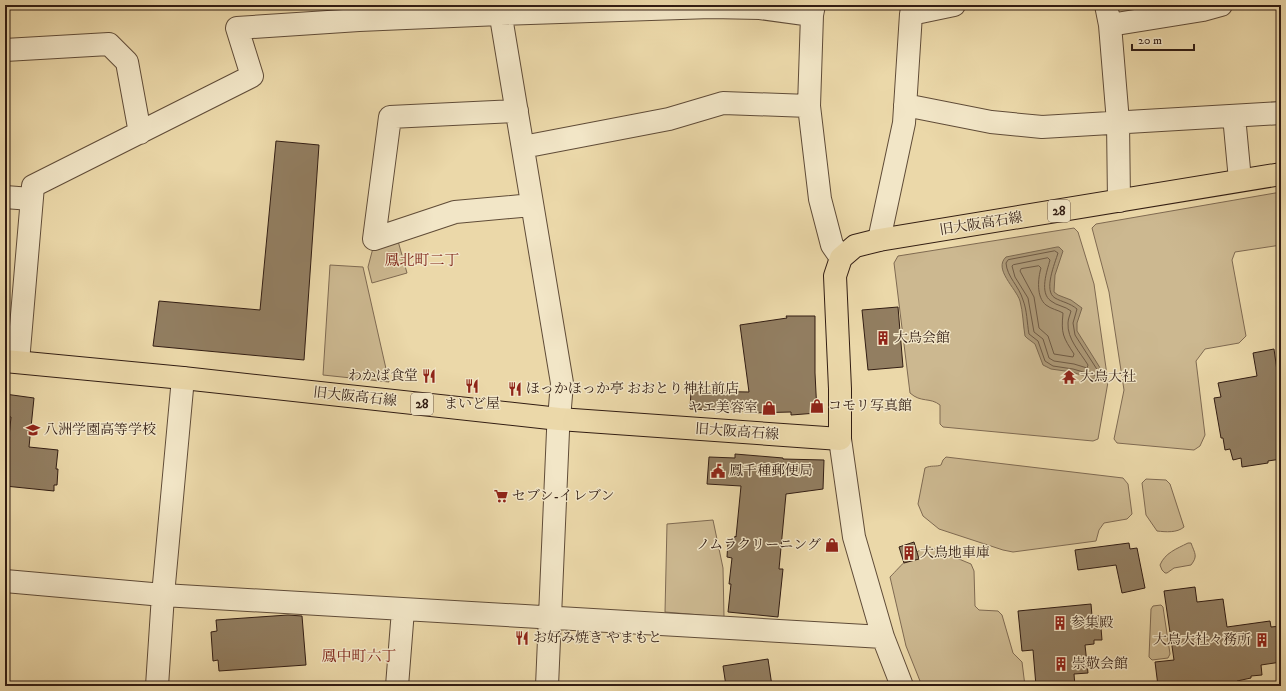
<svg xmlns="http://www.w3.org/2000/svg" width="1286" height="691" font-family="'IM FELL DW Pica','Noto Serif JP',serif">
<style>
.green{fill:#ccb890;stroke:#7f6a52}
.water{fill:#ac9876;stroke:#7b674e}
.lines{fill:none;stroke-linecap:round;stroke-linejoin:round}
.shore{stroke:#6f5a44;stroke-width:1}
.building{fill:#927e61;stroke:#321d13}
.minor-casing{stroke:#604c38;stroke-width:24}
.major-casing{stroke:#321d13;stroke-width:24}
.minor{stroke:#f2e6c7;stroke-width:22}
.major{stroke:#ebd8a9;stroke-width:22}
.labels{text-anchor:middle;dominant-baseline:central;stroke-width:3;stroke-linejoin:round;paint-order:stroke}
.shield{fill:#f2e6c7;stroke:#6c5949;stroke-width:1}
.shield-label{font-size:13px;font-weight:bold;fill:#321d13}
.street-label{font-size:14px;fill:#321d13;stroke:#f2e6c7}
.poi-label{font-size:14px;fill:#321d13;stroke:#f2e6c7;text-anchor:start}
.neighbourhood-label{font-size:15px;fill:#7a1f14;stroke:#f2e6c7}
</style>
<rect width="100%" height="100%" fill="#ebd8a9"/>
<filter id="stains"><feTurbulence type="fractalNoise" baseFrequency=".005" numOctaves="4"/><feColorMatrix values="0 0 0 0 .2 0 0 0 0 .09 0 0 0 0 .02 0 0 0 .5 -.17"/></filter>
<radialGradient id="worn" r=".72"><stop offset=".6" stop-color="#630" stop-opacity="0"/><stop offset="1" stop-color="#630" stop-opacity=".3"/></radialGradient>
<path class="green" d="M1281 192V245L1235 252 1232 260 1246 336 1239 343 1205 349 1196 361 1205 435 1200 446 1194 450 1117 443 1114 439 1124 390 1109 292 1092 228 1096 224Z
M1074 228 1078 232 1094 284 1108 382 1098 439 1093 441 943 427 940 424V405C930 397 921 403 910 393L894 263 898 256Z
M398 241 407 273 372 283 368 267 373 248Z
M330 265 363 267 389 382 323 375Z
M946 457 1123 478 1128 484 1132 514 1127 519 1104 523 1099 530 1096 541 1013 552 1003 550 939 529 923 516 918 504 925 468C931 465 936 467 941 465L943 460Z
M1146 479 1166 480 1170 484 1184 527C1177 533 1166 532 1157 531L1146 515 1142 483Z
M713 520 723 568 724 617 665 612 667 524Z
M1188 543H1191C1195 554 1198 556 1191 565L1174 568 1167 573H1165L1162 570 1160 565C1165 553 1176 549 1188 543Z
M930 547 971 564 974 571 975 606 979 610 998 611 1002 615 1013 653 1022 662 1025 686H922L906 646 890 577C901 566 914 549 930 547Z
M1161 605 1163 607 1170 654 1168 658 1152 660 1149 657 1151 609 1153 606Z"/>
<path class="water" d="M1057 247H1059L1063 251 1055 275 1054 292 1058 295 1071 300 1082 308 1077 323V331L1102 371V374L1099 381 1072 372 1051 369 1043 365 1035 344 1027 338 1025 336C1023 324 1023 312 1020 301 1016 288 993 269 1006 257Z"/>
<g class="lines">
<path class="shore" d="M1055 251 1058 253C1055 263 1043 291 1055 298 1062 302 1070 303 1077 309L1073 323 1075 335 1098 371 1097 376 1073 369 1053 366 1045 361 1038 341 1029 334C1027 323 1027 310 1023 300 1019 286 1007 277 1006 263L1008 260Z
M1048 258 1050 260C1047 271 1039 293 1051 301 1057 306 1065 306 1071 311 1070 315 1068 319 1068 323 1067 339 1080 352 1088 365L1087 368 1074 364 1054 361 1049 358 1043 339 1034 332 1028 298 1015 277 1012 266 1013 265Z
M1039 266 1041 268C1038 278 1036 297 1046 305 1051 309 1058 310 1063 313 1061 334 1063 337 1074 354L1073 357 1054 354 1048 336 1039 328 1034 297 1020 271 1021 269Z"/>
</g>
<path class="building" d="M276 141 319 145 304 360 153 346 159 301 260 310Z
M898 307 903 367 868 370 862 310Z
M786 316H815V373L817 413 791 415V412L750 413V411L690 409 691 391 749 392 740 325 787 318Z
M1274 349 1281 400V459L1268 461V463L1242 467 1241 458 1233 460 1230 449 1225 450 1223 438H1221L1214 398 1221 397 1218 383 1257 376 1253 353Z
M5 394 34 398 29 447 58 450 56 469H58L57 485H54V491L5 486V458H7L11 417 5 416Z
M735 454 783 458V459L824 460 823 489 786 494 779 569H783L778 617 728 612 731 584H729L732 558 727 557 728 541 734 542 735 536 736 537 741 486 707 484 709 457 735 458Z
M914 542 919 559 904 563 899 547Z
M1129 543 1130 549 1137 548 1145 588 1122 593 1116 565 1078 570 1075 550Z
M1195 587 1197 602 1223 599 1227 627 1270 621 1271 627 1281 626V662L1261 665 1262 675 1251 676V678L1237 681 1238 686H1158L1155 662 1174 660 1164 591Z
M1091 604 1092 616H1100L1102 640H1094V644L1085 645 1088 673 1074 674 1075 686H1036L1033 650 1022 651 1018 611Z
M288 615 302 616 306 665 219 671 218 660 213 661 211 632 217 631 216 620Z
M768 659 772 686H726L723 666Z"/>
<g class="lines">
<defs>
<path id="minor" d="M499 5 562 383 558 431 547 686
M814 5 812 15 809 106 820 199 832 245 841 258
M1106 5 1110 25 1118 122 1119 201
M1110 25 1203 10 1221 5
M5 50 109 44 127 62 140 133
M905 105 991 122 1042 127 1281 113
M517 111 390 117 374 239 455 212 532 205
M1234 116 1240 180
M523 147 669 119 723 103 809 106
M5 197 31 199
M879 240 904 123 911 14 954 5
M18 362 33 186 252 76 237 28 359 20 500 14 711 7 760 8 812 15
M840 439 854 537 883 637 902 686
M5 581 163 595 883 637
M157 686 163 595 183 378
M397 686 403 610"/>
<path id="major" d="M5 361 183 378 559 419 840 439V389L835 276 841 258 855 246 879 240 1281 174"/>
</defs>
<use href="#minor" class="minor-casing"/>
<use href="#major" class="major-casing"/>
<use href="#minor" class="minor"/>
<use href="#major" class="major"/>
</g>
<defs>
<symbol id="building-bare" viewBox="-9 -9 18 18"><path d="M-4-6H4V6H1V3H-1V6H-4ZM-2.5-4.3h1.7v1.8h-1.7ZM.8-4.3h1.7v1.8H.8ZM-2.5-1h1.7V.8h-1.7ZM.8-1h1.7V.8H.8Z" fill="#8f2418" stroke="#f2e6c7" stroke-width="2.5" paint-order="stroke"/></symbol>
<symbol id="restaurant-bare" viewBox="-9 -9 18 18"><path d="M-5-6h1v4h1v-4h1v4h1v-4h1v5L-1.5 .5V6h-2V.5L-5-1ZM5-6V6H3V1.5H1.5Q1.5-4 5-6Z" fill="#8f2418" stroke="#f2e6c7" stroke-width="2.5" paint-order="stroke"/></symbol>
<symbol id="temple-bare" viewBox="-9 -9 18 18"><path d="M0-6L5-2H3V0L6.5 2.5H4V6H1.5V3h-3V6H-4V2.5H-6.5L-3 0V-2H-5Z" fill="#8f2418" stroke="#f2e6c7" stroke-width="2.5" paint-order="stroke"/></symbol>
<symbol id="shop-bare" viewBox="-9 -9 18 18"><path d="M-5-2.5h2.3a2.7 3.5 0 0 1 5.4 0H5L5.5 6h-11ZM-1.5-2.5h3a1.5 2.3 0 0 0-3 0Z" fill="#8f2418" stroke="#f2e6c7" stroke-width="2.5" paint-order="stroke"/></symbol>
<symbol id="school-bare" viewBox="-9 -9 18 18"><path d="M0-5L7-2L0 1L-7-2ZM-4 1L0 2.5L4 1V4Q0 6-4 4Z" fill="#8f2418" stroke="#f2e6c7" stroke-width="2.5" paint-order="stroke"/></symbol>
<symbol id="civic-bare" viewBox="-9 -9 18 18"><path d="M-.6-6.5H3V-4.5H.6V-3L4-1V1h2V6H-6V1h2V-1L-.6-3ZM-1.2 2.5V6h2.4V2.5Z" fill="#8f2418" stroke="#f2e6c7" stroke-width="2.5" paint-order="stroke"/></symbol>
<symbol id="supermarket-bare" viewBox="-9 -9 18 18"><path d="M-6-5.5h2.5l.6 2H6L4.5 2H-2.5L-4.4-4H-6ZM-1.5 3.2a1.3 1.3 0 1 0 .1 0ZM3 3.2a1.3 1.3 0 1 0 .1 0Z" fill="#8f2418" stroke="#f2e6c7" stroke-width="2.5" paint-order="stroke"/></symbol>
</defs>
<g fill-rule="evenodd">
<use href="#building-bare" x="873" y="328" width="20" height="20"/>
<use href="#restaurant-bare" x="419" y="366" width="20" height="20"/>
<use href="#temple-bare" x="1059" y="367" width="20" height="20"/>
<use href="#restaurant-bare" x="462" y="376" width="20" height="20"/>
<use href="#restaurant-bare" x="505" y="379" width="20" height="20"/>
<use href="#shop-bare" x="807" y="396" width="20" height="20"/>
<use href="#shop-bare" x="759" y="398" width="20" height="20"/>
<use href="#school-bare" x="23" y="420" width="20" height="20"/>
<use href="#civic-bare" x="708" y="461" width="20" height="20"/>
<use href="#supermarket-bare" x="491" y="486" width="20" height="20"/>
<use href="#shop-bare" x="822" y="535" width="20" height="20"/>
<use href="#building-bare" x="899" y="543" width="20" height="20"/>
<use href="#building-bare" x="1050" y="613" width="20" height="20"/>
<use href="#restaurant-bare" x="512" y="628" width="20" height="20"/>
<use href="#building-bare" x="1252" y="630" width="20" height="20"/>
<use href="#building-bare" x="1051" y="654" width="20" height="20"/>
</g>
<g class="labels">
<g class="shield">
<rect x="1048" y="200" width="22" height="22" rx="3"/>
<rect x="411" y="393" width="22" height="22" rx="3"/>
</g>
<g class="shield-label">
<text x="1059" y="211">28</text>
<text x="422" y="404">28</text>
</g>
<g class="street-label">
<text transform="translate(981 224) rotate(-9)">旧大阪高石線</text>
<text transform="translate(355 397) rotate(6)">旧大阪高石線</text>
<text transform="translate(737 432) rotate(4)">旧大阪高石線</text>
</g>
<g class="poi-label">
<text x="894" y="338">大鳥会館</text>
<text x="418" y="376" text-anchor="end">わかば食堂</text>
<text x="1080" y="377">大鳥大社</text>
<text x="526" y="389">ほっかほっか亭 おおとり神社前店</text>
<text x="472" y="404" text-anchor="middle">まいど屋</text>
<text x="828" y="406">コモリ写真館</text>
<text x="758" y="408" text-anchor="end">ヤエ美容室</text>
<text x="44" y="430">八洲学園高等学校</text>
<text x="729" y="471">鳳千種郵便局</text>
<text x="512" y="496">セブン-イレブン</text>
<text x="821" y="545" text-anchor="end">ノムラクリーニング</text>
<text x="920" y="553">大鳥地車庫</text>
<text x="1071" y="623">参集殿</text>
<text x="533" y="638">お好み焼き やまもと</text>
<text x="1251" y="640" text-anchor="end">大鳥大社々務所</text>
<text x="1072" y="664">崇敬会館</text>
</g>
<g class="neighbourhood-label">
<text x="422" y="260">鳳北町二丁</text>
<text x="359" y="656">鳳中町六丁</text>
</g>
</g>
<rect width="1286" height="691" fill="none" stroke="#ebd8a9" stroke-width="20"/>
<rect x="6" y="6" width="1274" height="679" fill="none" stroke="#321d13" stroke-width="2"/>
<rect x="10" y="10" width="1266" height="671" fill="none" stroke="#321d13"/>
<path d="M1132 44v6h62v-6" fill="none" stroke="#321d13" stroke-width="2"/>
<text x="1138" y="44" font-size="12" fill="#321d13" stroke="#f2e6c7" stroke-width="3" paint-order="stroke">20 m</text>
<rect width="100%" height="100%" filter="url(#stains)"/>
<rect width="100%" height="100%" fill="url(#worn)"/>
</svg>
